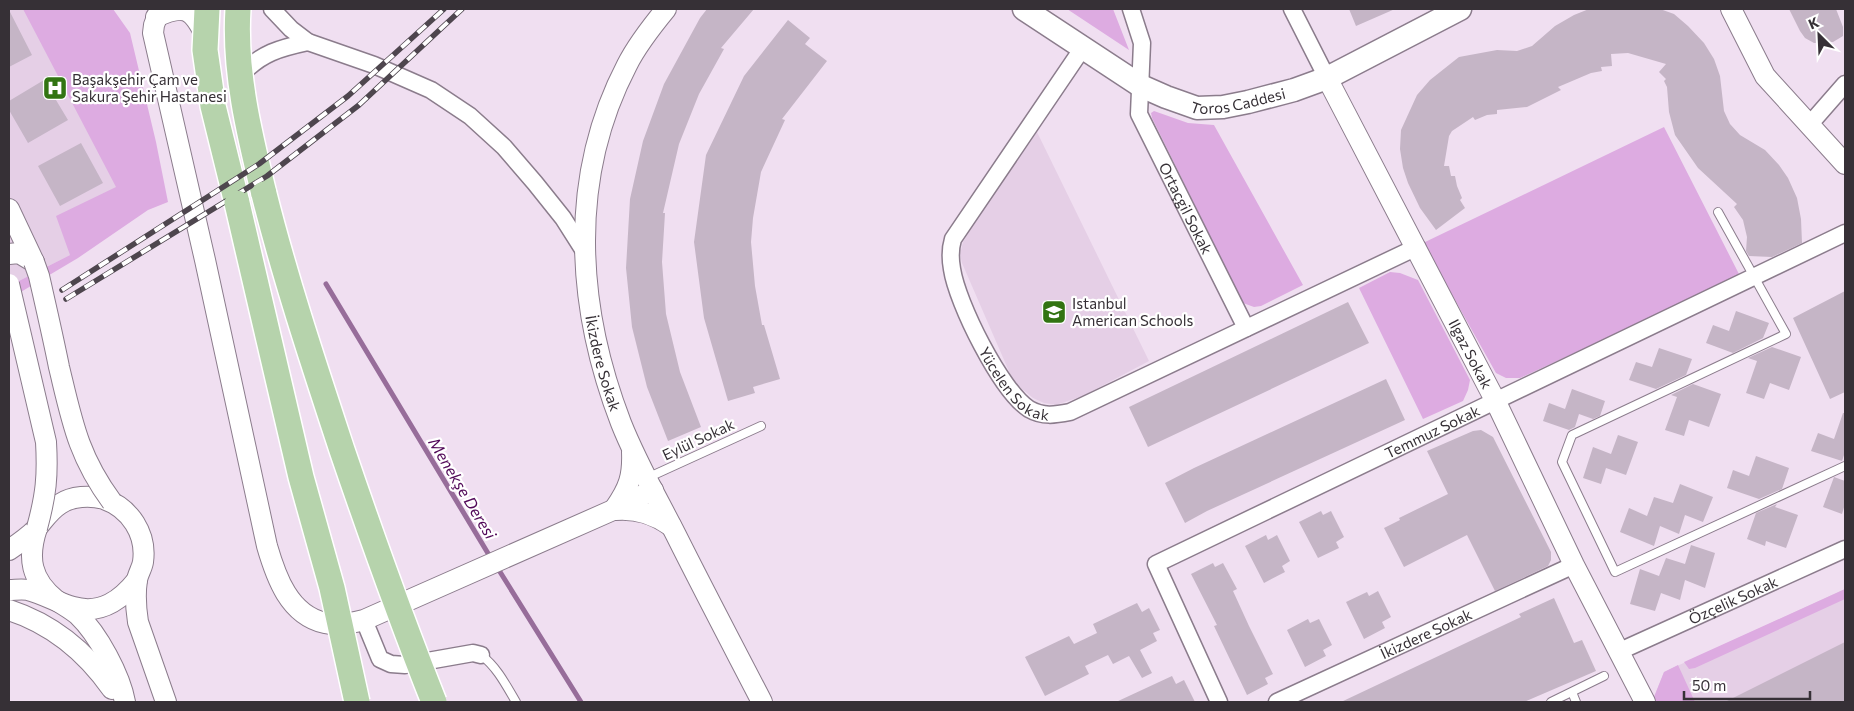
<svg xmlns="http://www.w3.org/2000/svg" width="1854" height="711" font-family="Commissioner,sans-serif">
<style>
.built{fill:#e5cfe6}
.green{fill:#ddabe1}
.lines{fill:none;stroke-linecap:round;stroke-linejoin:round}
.stream{stroke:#976d9a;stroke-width:5}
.building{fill:#c5b5c6}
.service-casing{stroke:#8b7c8c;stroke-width:10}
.minor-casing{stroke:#8b7c8c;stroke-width:19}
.tertiary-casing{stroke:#8b7c8c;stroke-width:22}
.secondary-casing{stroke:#8b7c8c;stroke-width:25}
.primary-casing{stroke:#fff;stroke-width:28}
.service{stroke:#fff;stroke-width:8}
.minor{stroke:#fff;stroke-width:16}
.tertiary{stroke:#fff;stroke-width:20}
.secondary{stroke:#fff;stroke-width:22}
.primary{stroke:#b6d3ac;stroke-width:25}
.rail-casing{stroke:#4e464e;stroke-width:5.5}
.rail{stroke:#fff;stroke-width:4;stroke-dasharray:11;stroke-linecap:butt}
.tertiary-bridge-casing{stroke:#8b7c8c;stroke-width:22;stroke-linecap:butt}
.primary-bridge-casing{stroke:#fff;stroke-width:28;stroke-linecap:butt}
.tertiary-bridge{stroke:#fff;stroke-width:20}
.primary-bridge{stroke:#b6d3ac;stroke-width:25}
.labels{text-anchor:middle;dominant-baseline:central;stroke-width:4.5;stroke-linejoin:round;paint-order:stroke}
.poi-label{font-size:15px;fill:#363036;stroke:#fff;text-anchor:start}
.street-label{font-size:15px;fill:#363036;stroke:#fff}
.water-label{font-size:16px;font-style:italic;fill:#510858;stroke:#fff}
</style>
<rect width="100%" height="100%" fill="#f0dff1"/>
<path class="built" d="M9 9H56L144 167 70 255 9 286Z
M1037 132 1149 361 1083 396 1056 405 1044 403 1033 398 1022 389 1011 376 962 263 960 254 963 242 977 218Z
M1845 589V702H1655L1654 697 1664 672Z"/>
<path class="green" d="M23 9H113L130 33 156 142 168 202 148 210 78 258 9 299V286L70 255 56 216 116 187Z
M1067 9H1113L1129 50Z
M1154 111 1188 123 1214 125 1303 285 1261 306 1254 307 1243 303 1152 118 1151 113Z
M1664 127 1740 276 1520 378H1506L1496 373 1423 243Z
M1390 272 1400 273 1418 280 1470 380 1468 390 1463 401 1423 419 1359 288Z
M1845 589V599L1695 668 1689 669 1684 662Z
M1678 665 1695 702H1655L1654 697 1664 672Z"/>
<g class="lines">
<path class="stream" d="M326 284 492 560
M497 567 581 702"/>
</g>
<path class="building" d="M707 9H754L721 48 724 49 699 94 679 144 663 213H665L662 262 666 314 680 372 701 427 668 441 647 387 632 327 626 268 630 199 643 141 664 84 700 18Z
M1349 9H1395L1356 26Z
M1589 9H1660L1674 14 1688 26 1704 43 1714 59 1720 76 1724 111 1730 124 1740 135 1765 150 1779 165 1788 178 1797 198 1801 219 1802 243 1772 257 1749 256 1746 251 1747 237 1743 220 1734 207 1737 204 1698 168 1675 135 1669 112 1667 87 1664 81 1666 79 1659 72 1666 64 1628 53 1611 54 1612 66 1601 67 1602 71 1591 73 1558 87 1561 90 1527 107 1497 110V114L1487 115 1475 120 1473 117 1452 131 1449 136 1444 166H1449L1451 176H1455L1457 186 1462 198 1460 200 1465 208 1436 230 1420 208 1408 183 1403 168 1400 149 1401 130 1417 95 1430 80 1459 57 1497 50 1517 51 1532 46 1555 26 1574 15Z
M1789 9H1836L1843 27V36L1833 42 1814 43 1805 38 1800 31Z
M9 10 32 55 9 67Z
M788 20 810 38 805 44 827 61 782 119 785 120 761 172 753 218 751 242 755 286 762 325H764L780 379 753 387 755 393 728 401 704 318 694 242 706 155 744 76Z
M44 80 68 120 28 143 9 110V101Z
M81 143 103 183 60 206 38 166Z
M1845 291V392L1830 399 1793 318Z
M1348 302 1369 343 1148 447 1129 407Z
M1736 311 1769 323 1763 338 1733 353 1706 343 1713 325 1729 331Z
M1772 347 1801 357 1789 390 1770 383 1764 399 1746 393 1757 361 1748 358Z
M1659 348 1692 359 1686 375 1656 389 1629 380 1636 362 1652 367Z
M1386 379 1405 420 1207 511 1185 523 1165 483 1194 468Z
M1693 384 1721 394 1709 427 1689 420 1684 436 1665 430 1677 397 1671 395Z
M1572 389 1605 401 1600 416 1593 419 1579 414 1575 427 1569 430 1543 421 1549 403 1565 409Z
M1843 413H1845V452L1842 461 1811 451 1818 433 1834 439Z
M1481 430 1493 437 1551 552V560L1548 566 1495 591 1467 535 1404 567 1384 528 1400 520 1399 518 1448 494 1427 451 1473 431Z
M1618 435 1638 442 1626 475 1606 468 1601 484 1583 478 1593 447 1611 454Z
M1756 456 1789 468 1782 489 1759 499 1727 488 1733 470 1749 476Z
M1834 477 1845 481V504L1842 514 1823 507Z
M1680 484 1713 497 1703 522 1685 515 1679 534 1660 526 1654 546 1620 532 1629 508 1647 516 1654 497 1673 503Z
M1777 504 1775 507 1798 515 1786 548 1766 541 1765 546 1747 539 1756 513Z
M1321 511 1323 515 1331 511 1344 537 1336 542 1339 548 1318 558 1299 522Z
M1266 535 1268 540 1277 535 1290 561 1282 566 1285 572 1264 583 1245 546Z
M1691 545 1715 553 1705 588 1685 580 1680 600 1661 593 1655 611 1630 604 1640 569 1659 576 1666 558 1685 564Z
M1213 563 1215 567 1223 563 1237 589 1233 591 1249 626 1273 674 1265 678 1268 684 1247 695 1214 626 1217 625 1191 574Z
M1378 591 1391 617 1382 622 1385 628 1364 639 1346 602 1367 592 1369 596Z
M1554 598 1574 643 1582 640 1596 671 1524 702H1341L1521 617 1519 614Z
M1137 603 1142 612 1149 608 1160 630 1153 633 1157 641 1140 650 1152 673 1142 678 1129 656 1113 664 1108 655 1085 666 1089 674 1045 696 1025 657 1069 636 1074 644 1097 633 1093 624Z
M1308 619 1310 623 1319 619 1332 645 1323 650 1326 656 1305 667 1287 630Z
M1845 642V702H1725Z
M1172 676 1176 684 1184 680 1195 702H1116Z"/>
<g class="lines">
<defs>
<path id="service" d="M1718 212 1786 334 1572 435 1562 462 1615 572 1845 466
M647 478 761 426
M481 655C497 667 506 685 516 702
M1572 692 1576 702
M1551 702 1604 676"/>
<g id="minor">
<path d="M272 9 291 29 308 42 374 65 431 90 470 116 504 147 535 183 563 218 584 251"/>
<path id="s1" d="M1131 9 1142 43 1139 114 1246 328"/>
<path d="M1292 9 1327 78"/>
<path id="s2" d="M1082 49 953 239C950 249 950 258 952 269 957 303 1001 391 1029 409 1043 417 1055 415 1070 412L1417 247"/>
<path d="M241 75C261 53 280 48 308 42"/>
<path d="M1810 124 1845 84"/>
<path d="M364 620 380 659 391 664 405 665 473 653 481 655"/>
<path id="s3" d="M1620 651 1845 549"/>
<path id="s4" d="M1219 702 1156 564 1845 233"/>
<path id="s5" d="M1277 702 1574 565"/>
</g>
<g id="tertiary">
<path d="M160 9 154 25 153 33 205 260 267 546C276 577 289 615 325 623 337 626 352 623 364 620L613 510 653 490"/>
<path id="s6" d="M666 9C652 26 637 45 627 65 568 178 576 306 621 423 636 461 657 498 676 535 704 591 733 646 762 702"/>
<path d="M1731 9 1765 76 1845 164"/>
<path d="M156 17C184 4 192 8 205 35"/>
<path id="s7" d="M1327 78 1495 400 1574 565 1645 702"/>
<path d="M9 209 34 262"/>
<path d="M9 254 19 253 34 262"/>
<path d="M615 508C629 488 633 476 632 452"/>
<path d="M615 510C637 508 654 514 671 526"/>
<path d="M37 528C27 558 31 580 56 600 63 605 71 609 78 615 98 634 120 675 125 702"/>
<path d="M9 550C18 544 28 537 36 529 44 520 49 511 60 504 72 496 90 495 104 499 130 508 147 534 143 562 142 568 138 574 137 580 135 593 136 609 138 622L166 702"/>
<path d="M9 590C15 590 22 589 28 590 44 594 58 603 73 607 101 615 121 600 137 580"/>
<path d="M9 610C52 624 86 652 112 689"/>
</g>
<g id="secondary">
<path id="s8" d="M1024 9 1141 86 1166 97 1197 108 1223 107 1248 102 1294 90 1327 78 1460 9"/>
</g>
<path id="primary" d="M207 9 205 50 213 106 237 203
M238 9C234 71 249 133 264 194"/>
</defs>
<use href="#service" class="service-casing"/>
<use href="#minor" class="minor-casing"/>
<use href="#tertiary" class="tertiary-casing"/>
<use href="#secondary" class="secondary-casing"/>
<use href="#primary" class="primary-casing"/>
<use href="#service" class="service"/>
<use href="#minor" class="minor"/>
<use href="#tertiary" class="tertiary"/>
<use href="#secondary" class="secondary"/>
<use href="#primary" class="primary"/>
<defs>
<path id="rail" d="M62 290 259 164 348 96 444 9
M66 299 267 176 359 105 462 9"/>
</defs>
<use href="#rail" class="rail-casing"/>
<use href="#rail" class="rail"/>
<defs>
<path id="tertiary-bridge" d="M34 262 39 276C46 307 53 337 59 367 72 421 78 456 112 502
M9 284 46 442C48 476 46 495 37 528"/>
<path id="primary-bridge" d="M264 194C286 281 314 365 342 450 371 535 401 619 434 702
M237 203 301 477 332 588 357 702"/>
</defs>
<use href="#tertiary-bridge" class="tertiary-bridge-casing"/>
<use href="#primary-bridge" class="primary-bridge-casing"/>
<use href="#tertiary-bridge" class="tertiary-bridge"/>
<use href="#primary-bridge" class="primary-bridge"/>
</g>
<defs>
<symbol id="hospital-square" viewBox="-11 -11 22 22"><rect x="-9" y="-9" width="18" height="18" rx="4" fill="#327412" stroke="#fff"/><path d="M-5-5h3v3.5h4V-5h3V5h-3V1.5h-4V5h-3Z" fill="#fff"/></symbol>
<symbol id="school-square" viewBox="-11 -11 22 22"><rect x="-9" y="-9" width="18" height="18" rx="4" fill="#327412" stroke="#fff"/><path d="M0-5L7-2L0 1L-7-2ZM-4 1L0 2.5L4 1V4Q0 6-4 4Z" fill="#fff"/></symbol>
</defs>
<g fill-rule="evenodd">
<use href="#hospital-square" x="41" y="74" width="28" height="28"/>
<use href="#school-square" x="1040" y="298" width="28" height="28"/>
</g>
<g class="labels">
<g class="poi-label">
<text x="72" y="79">Başakşehir Çam ve<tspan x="72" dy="17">Sakura Şehir Hastanesi</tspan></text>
<text x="1072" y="303">Istanbul<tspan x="1072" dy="17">American Schools</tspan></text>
</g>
<g class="street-label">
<text stroke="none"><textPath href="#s8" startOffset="242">Toros Caddesi</textPath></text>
<text stroke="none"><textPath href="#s1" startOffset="212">Ortaçgil Sokak</textPath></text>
<text stroke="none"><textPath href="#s7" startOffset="311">Ilgaz Sokak</textPath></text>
<text stroke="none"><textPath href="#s6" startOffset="375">İkizdere Sokak</textPath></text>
<text stroke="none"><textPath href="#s2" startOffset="394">Yücelen Sokak</textPath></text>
<text stroke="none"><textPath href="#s4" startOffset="458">Temmuz Sokak</textPath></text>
<text transform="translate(698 439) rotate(-25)">Eylül Sokak</text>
<text stroke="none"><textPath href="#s3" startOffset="124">Özçelik Sokak</textPath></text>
<text stroke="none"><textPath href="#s5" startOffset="164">İkizdere Sokak</textPath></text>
</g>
<g class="water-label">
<text transform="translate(463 488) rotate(59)">Menekşe Deresi</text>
</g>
</g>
<rect width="1854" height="711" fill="none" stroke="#363036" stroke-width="20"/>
<g transform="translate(1819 35) rotate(336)" stroke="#ffffff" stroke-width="4" paint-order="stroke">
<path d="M0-4L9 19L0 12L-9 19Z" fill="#363036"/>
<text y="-8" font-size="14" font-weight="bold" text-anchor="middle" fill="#363036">K</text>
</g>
<path d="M1684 691v8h126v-8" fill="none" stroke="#363036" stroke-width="2.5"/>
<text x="1692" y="691" font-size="15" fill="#363036" stroke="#ffffff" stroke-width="4" paint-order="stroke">50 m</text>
</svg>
